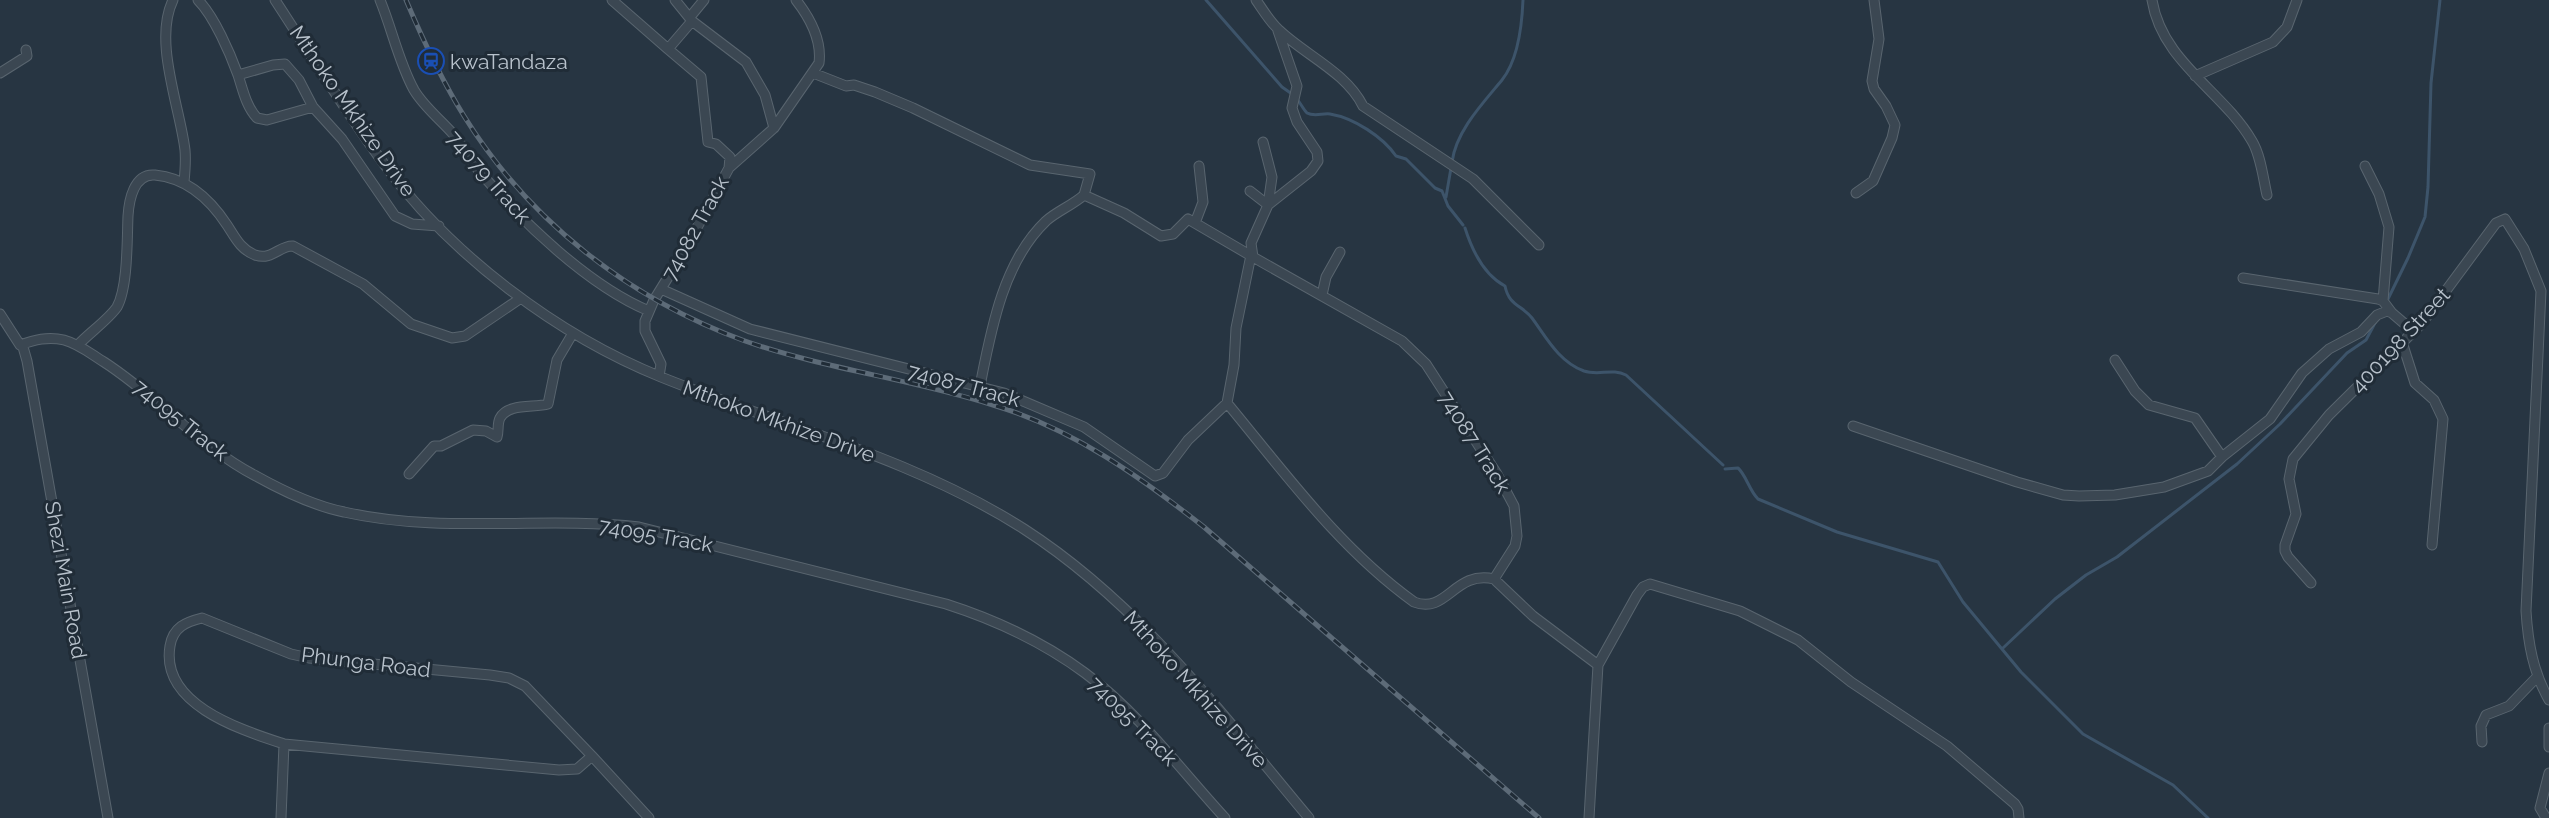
<svg xmlns="http://www.w3.org/2000/svg" width="2549" height="818" font-family="Raleway,sans-serif">
<style>
.lines{fill:none;stroke-linecap:round;stroke-linejoin:round}
.stream{stroke:#3d546a;stroke-width:3}
.minor-casing{stroke:#59656f;stroke-width:11}
.minor{stroke:#3b4752;stroke-width:9}
.rail-casing{stroke:#5d6b78;stroke-width:5}
.rail{stroke:#202c37;stroke-width:3;stroke-dasharray:9;stroke-linecap:butt}
.labels{text-anchor:middle;dominant-baseline:central;stroke-width:6;stroke-linejoin:round;paint-order:stroke}
.poi-label{font-size:21px;fill:#b8c2cc;stroke:#202c37;text-anchor:start}
.street-label{font-size:21px;fill:#b8c2cc;stroke:#202c37}
</style>
<rect width="100%" height="100%" fill="#273542"/>
<g class="lines">
<path class="stream" d="M1206 0 1282 87 1292 94
M1296 98C1300 102 1303 109 1307 113 1314 117 1323 113 1330 114 1354 118 1383 137 1396 156L1406 159 1435 188 1442 191 1448 206 1463 225
M1452 162C1456 131 1483 103 1502 80 1518 60 1522 25 1523 0
M1446 197 1451 168
M1465 228C1472 250 1484 275 1505 286 1509 306 1522 305 1532 318 1546 337 1559 362 1584 371 1599 376 1612 368 1626 375L1723 465
M2387 301 2408 258 2425 217 2428 187 2431 83 2440 0
M1725 469 1738 468C1746 475 1749 490 1758 499L1837 532 1938 562 1963 602 2021 672 2083 734 2173 785 2208 818
M2003 648 2055 599 2086 575 2117 557 2237 464 2280 424 2347 353 2366 340 2375 323"/>
<defs>
<path id="minor" d="M173 0C153 41 180 107 185 150 186 161 185 172 184 182
M198 0C214 16 230 53 238 75 243 90 246 106 257 118L267 120 313 107 342 139 395 216 412 224 439 226
M275 0C311 55 345 111 384 164 451 255 557 335 661 377 782 426 913 458 1024 529 1139 603 1222 714 1309 818
M380 0C392 29 399 63 414 90 424 107 441 120 454 135 463 147 471 161 480 172 522 222 589 286 649 311
M612 0 668 49
M675 0 692 21 746 62 765 95 774 128
M1256 0C1263 10 1270 22 1279 30 1305 55 1346 72 1363 106L1473 179 1539 245
M2152 0C2162 62 2223 91 2252 141 2261 156 2263 178 2267 195
M690 17 704 0
M692 21 668 49 701 77 708 142 716 144 730 157 729 168
M0 73 27 56 26 50
M813 73 846 86 854 85 875 92 913 108 1030 165 1090 174 1084 195 1124 213 1161 236 1173 234 1188 219 1253 257
M238 75 273 65 285 64 299 80 313 107
M2195 76 2273 42 2287 27 2297 0
M1263 142 1272 177 1268 205
M2365 166 2379 194 2389 227 2383 301
M1250 191 1268 205
M1856 193 1873 181 1892 138 1895 125 1886 106 1874 89 1872 81 1879 39 1874 0
M1195 223 1203 202 1199 166
M1253 257 1402 341 1426 364 1497 474 1514 506 1517 536 1515 546 1494 579C1454 570 1447 615 1414 602 1339 548 1285 473 1227 403L1234 365 1236 328 1250 260Z
M1253 257 1251 243 1268 205 1311 171 1318 161 1317 152 1297 122 1292 108 1297 86 1278 31
M2243 278 2378 299 2383 301 2392 313
M661 289 750 329 1004 393 1084 427 1155 476 1163 473 1188 440 1227 403
M1322 295 1326 277 1340 252
M0 314 20 345 23 347 27 361 108 818
M2402 342 2415 383 2434 400 2443 419 2432 545
M20 345C34 340 48 336 64 340 79 344 91 354 104 362 157 396 200 447 256 476 283 491 314 506 344 512 441 534 542 516 639 527L946 604C996 620 1043 642 1085 673 1139 713 1180 769 1225 818
M78 345C88 334 109 319 117 307 128 287 127 239 128 216 129 200 134 173 155 175 187 178 210 199 227 225 235 237 240 249 255 255 272 261 280 245 293 246L363 284 411 324 452 338 465 336 521 298
M2115 360 2135 391 2149 405 2195 418 2222 457 2270 419 2302 373 2329 349 2361 332 2377 315 2387 311 2392 313 2413 331
M659 376 661 364 645 331V321L654 300 686 248 729 168 774 128 819 63C822 40 810 18 796 0
M980 386C991 330 1003 262 1046 221 1057 211 1073 205 1084 195
M1853 426 2017 482 2063 495 2079 496 2115 495 2164 487 2208 471 2222 457
M409 474 434 446H441L473 430 486 431 497 437C499 431 497 424 500 418 508 403 534 408 548 404L557 360 573 333
M1494 579 1533 616 1598 665
M2311 583 2288 557 2285 551V545L2296 514 2289 479 2293 459 2329 415 2422 323 2496 223 2505 219 2524 249 2541 291 2526 611C2528 643 2533 672 2549 700
M202 618 291 654 309 658 490 675 509 678 525 686 592 756 577 769 559 770 284 744C242 730 160 705 170 646 173 627 186 622 202 618Z
M2549 728V747
M2482 742 2481 726 2486 715 2509 706 2537 677
M592 756 649 818
M281 818 284 744
M1589 818 1598 665 1637 595 1643 587 1650 584 1740 611 1798 640 1851 682 1947 746 2015 804 2018 809 2019 818
M2546 818 2540 808 2549 773"/>
</defs>
<use href="#minor" class="minor-casing"/>
<use href="#minor" class="minor"/>
<defs>
<path id="rail" d="M406 0C423 40 441 79 464 116 529 221 629 299 745 341 825 369 911 379 993 405 1073 429 1139 476 1204 527L1539 818"/>
</defs>
<use href="#rail" class="rail-casing"/>
<use href="#rail" class="rail"/>
</g>
<defs>
<symbol id="station-ring" viewBox="-11 -11 22 22"><circle r="9.5" fill="#202c37" stroke="#1a4fb4" stroke-width="1.5"/><path d="M-3-6H3Q5-6 5-4V2Q5 4 3 4L4.5 6H3L1.5 4h-3L-3 6H-4.5L-3 4Q-5 4-5 2V-4Q-5-6-3-6ZM-3.5-4v3h7v-3ZM-3.5 1v1.5H-2V1ZM2 1v1.5H3.5V1Z" fill="#1a4fb4"/></symbol>
</defs>
<g fill-rule="evenodd">
<use href="#station-ring" x="416" y="46" width="30" height="30"/>
</g>
<g class="labels">
<g class="poi-label">
<text x="450" y="61">kwaTandaza</text>
</g>
<g class="street-label">
<text transform="translate(353 111) rotate(55)">Mthoko Mkhize Drive</text>
<text transform="translate(489 177) rotate(49)">74079 Track</text>
<text transform="translate(695 228) rotate(-61)">74082 Track</text>
<text transform="translate(2400 340) rotate(-47)">400198 Street</text>
<text transform="translate(964 385) rotate(15)">74087 Track</text>
<text transform="translate(181 420) rotate(39)">74095 Track</text>
<text transform="translate(779 421) rotate(20)">Mthoko Mkhize Drive</text>
<text transform="translate(1475 442) rotate(58)">74087 Track</text>
<text transform="translate(656 535) rotate(10)">74095 Track</text>
<text transform="translate(66 580) rotate(80)">Shezi Main Road</text>
<text transform="translate(366 662) rotate(7)">Phunga Road</text>
<text transform="translate(1196 689) rotate(48)">Mthoko Mkhize Drive</text>
<text transform="translate(1133 721) rotate(45)">74095 Track</text>
</g>
</g>
</svg>
